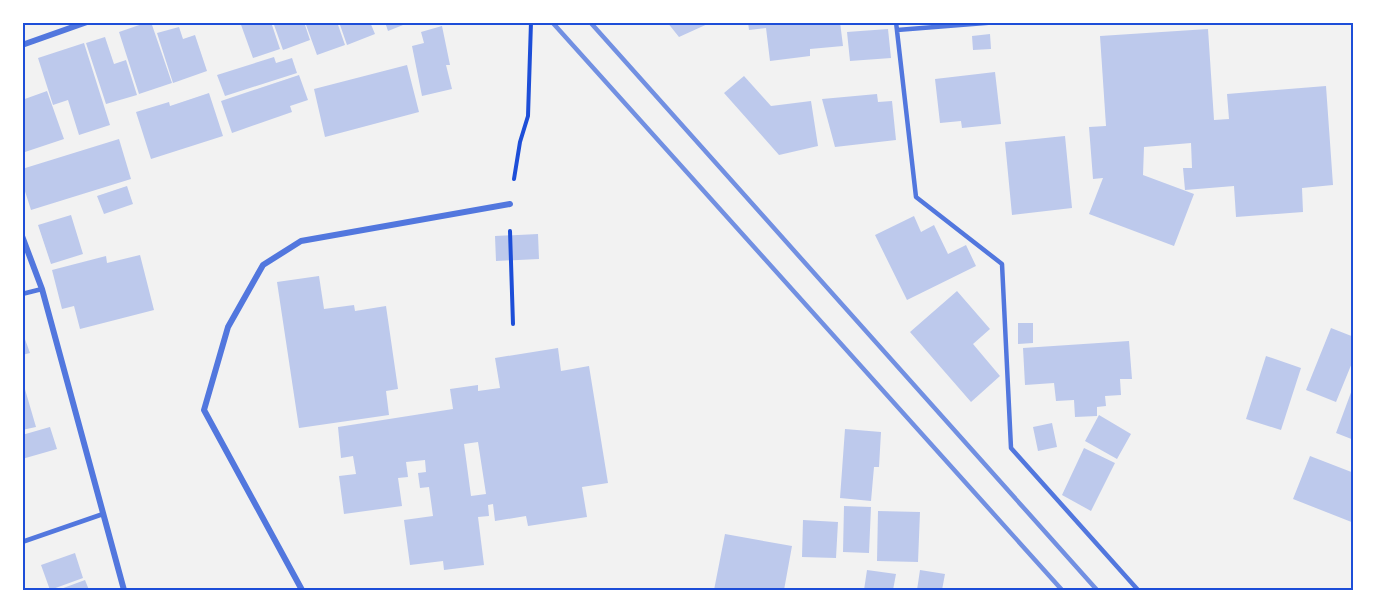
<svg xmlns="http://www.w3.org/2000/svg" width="1376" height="613" font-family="Montserrat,sans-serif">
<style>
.building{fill:#bdc9ec;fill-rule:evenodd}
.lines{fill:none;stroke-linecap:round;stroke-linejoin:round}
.path{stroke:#1d4ed8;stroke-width:4}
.service{stroke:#5277de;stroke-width:4.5}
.minor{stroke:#5277de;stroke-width:6}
.rail{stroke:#7290e2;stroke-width:4.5}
.neatline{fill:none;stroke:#1d4ed8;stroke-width:2}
</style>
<rect width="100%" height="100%" fill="#f2f2f2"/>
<path class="building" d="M148 22H151L172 83 139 94 119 32Z
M240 22H271L280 49 253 58Z
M273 22H304L310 40 283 50Z
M305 22H337L345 45 317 55Z
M339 22H370L375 34 347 45Z
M385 22H402L403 25 388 31Z
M667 22H712L679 37Z
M748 22H840L843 46 810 49V56L770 61 766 28 749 30Z
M442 26 450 65H446L452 89 422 96 412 46 424 43 421 32Z
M179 27 183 39 195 35 207 71 173 83 157 33Z
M888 29 891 58 850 61 847 32Z
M1208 29 1214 120 1229 119 1227 94 1326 86 1333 185 1302 188 1303 212 1236 217 1234 186 1185 190 1183 168H1192L1191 143 1144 147 1143 175 1194 194 1174 246 1089 214 1103 178 1093 179 1089 127 1106 126 1100 36Z
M990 34 991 49 973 50 972 36Z
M105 37 114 64 126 60 137 95 106 104 86 43Z
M84 43 110 125 79 135 68 100 53 105 38 58Z
M274 57 276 63 292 58 297 73 225 96 217 75Z
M407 65 419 112 325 137 314 89Z
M995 72 1001 124 962 128 961 121 940 123 935 79Z
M299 75 308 100 290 106 292 112 232 133 221 101Z
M744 76 771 106 811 101 818 146 779 155 724 93Z
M47 91 64 139 22 153V100Z
M209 93 223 136 151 159 136 112 169 102 170 106Z
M877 94 878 102 892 101 896 140 835 147 822 99Z
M1065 136 1072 208 1012 215 1005 142Z
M119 139 131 179 31 210 22 182V169Z
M127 186 133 204 104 214 97 196Z
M71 215 83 254 51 264 38 225Z
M914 216 921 232 934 225 948 254 966 245 976 266 907 300 875 235Z
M538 234 539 259 496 261 495 236Z
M140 255 154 310 80 329 74 306 62 309 52 270 106 256 107 263Z
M319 276 324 309 354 305 355 311 386 306 398 389 386 391 389 415 299 428 277 282Z
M957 291 990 329 973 344 1000 376 971 402 910 332Z
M1018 323H1033V343L1018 344Z
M1331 328 1354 337V358L1336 402 1306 390Z
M22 331 30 353 22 355Z
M1129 341 1132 379H1120L1121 395 1105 396 1106 406 1097 407V416L1075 417 1074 400 1056 401 1054 383 1025 385 1023 348Z
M558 348 561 371 589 366 608 483 582 487 587 517 528 526 526 516 495 521 493 504 488 505 489 516 478 517 484 565 444 570 443 561 410 565 404 520 433 516 429 487 420 488 418 473 426 472 425 460 406 462 408 477 398 478 402 506 344 514 339 476 356 474 353 456 341 458 338 427 453 409 450 389 478 385V391L500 388 495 358ZM478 442 486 494 471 496 464 444Z
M1266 356 1301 368 1281 430 1246 419Z
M22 379 36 427 22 430Z
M1353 387H1354V440L1336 433Z
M1099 415 1131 434 1117 459 1085 441Z
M1052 423 1057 447 1038 451 1033 427Z
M50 427 57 449 22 459V435Z
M845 429 881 432 879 467H874L871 501 840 498Z
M1084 448 1115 463 1091 511 1062 495Z
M1310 456 1354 473V523L1293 499Z
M844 506 871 507 869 553 843 552Z
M878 511 920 512 918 562 877 561Z
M803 520 838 522 836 558 802 557Z
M725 534 792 546 784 590H714Z
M75 553 83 578 50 590 41 565Z
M867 570 896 574 893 590H864Z
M920 570 945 574 942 590H917Z
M85 580 89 590H58Z"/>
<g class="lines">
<path class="path" d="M514 179 520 142 528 116 531 22
M510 231 513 324"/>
<path class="service" d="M896 22 916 197 1002 264 1011 448 1138 590
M897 30 998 22
M22 294 42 289
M22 542 103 514"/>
<path class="minor" d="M22 45 87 22
M22 236 42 289 124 590
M302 590 204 410 228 327 263 265 301 241 510 204"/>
<path class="rail" d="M552 22 1062 590
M590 22 1097 590"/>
</g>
<rect width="1376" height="613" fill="none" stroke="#ffffff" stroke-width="48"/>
<rect x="24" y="24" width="1328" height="565" class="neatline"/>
</svg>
